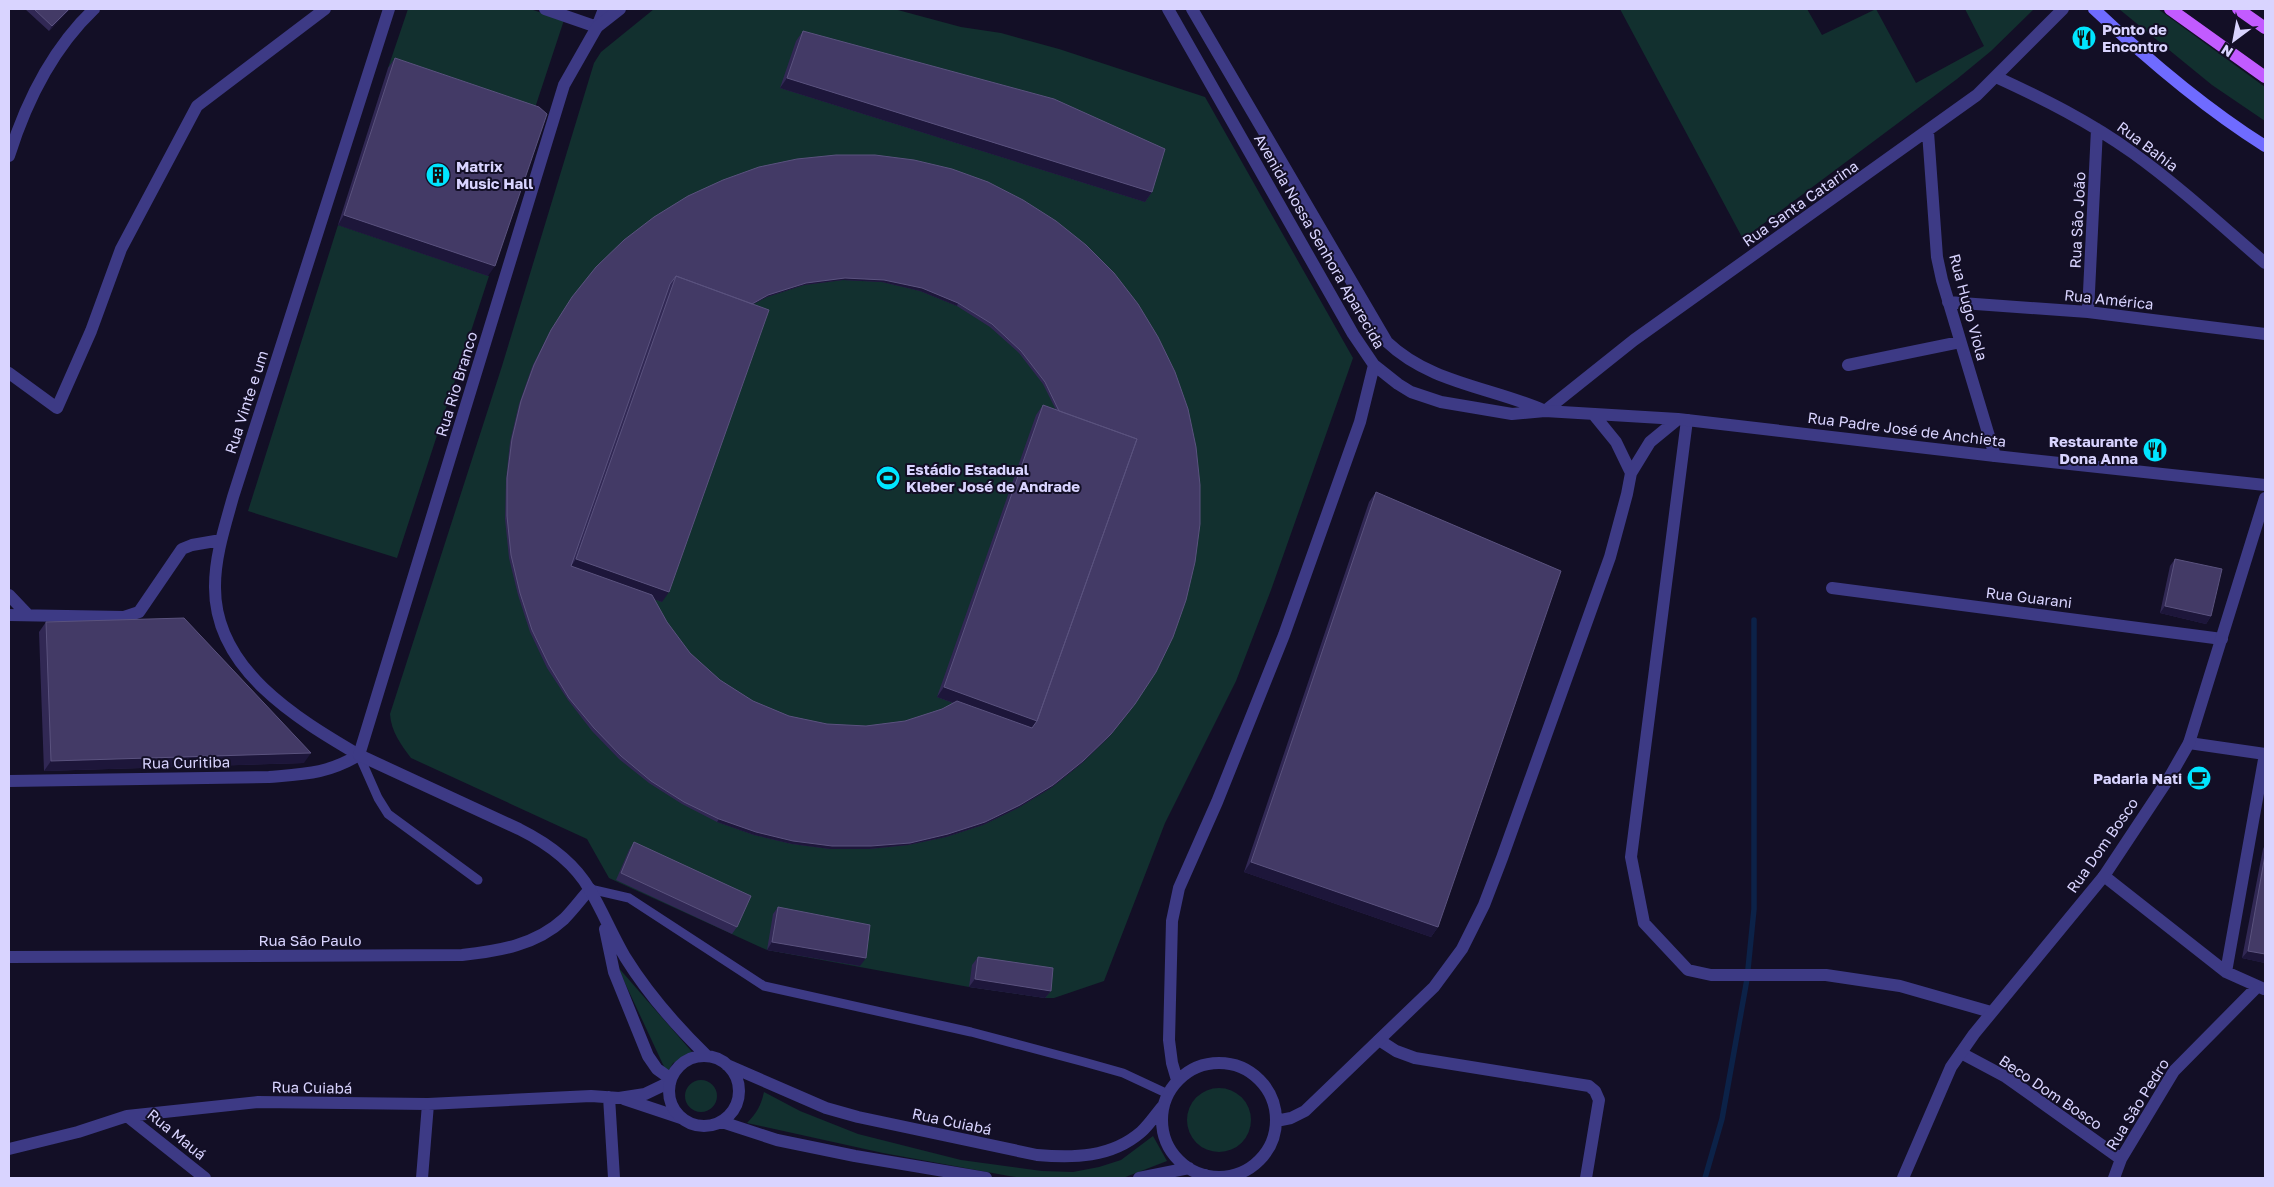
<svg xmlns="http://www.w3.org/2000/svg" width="2274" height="1187" font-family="'Golos Text',sans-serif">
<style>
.green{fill:#12302f}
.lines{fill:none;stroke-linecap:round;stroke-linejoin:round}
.stream{stroke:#0c2248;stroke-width:5.5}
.service{stroke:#3d3a85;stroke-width:9}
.minor{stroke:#3d3a85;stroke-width:12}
.tertiary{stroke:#3d3a85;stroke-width:12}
.secondary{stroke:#6f6bff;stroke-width:12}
.primary{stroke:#c25bff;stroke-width:12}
.wall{fill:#312854;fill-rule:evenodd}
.shaded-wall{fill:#1d163a}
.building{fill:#433a66;stroke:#5a527e;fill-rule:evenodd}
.labels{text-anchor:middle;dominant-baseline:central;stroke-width:4;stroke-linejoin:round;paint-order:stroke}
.poi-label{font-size:15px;font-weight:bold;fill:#d9d4ff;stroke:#130f26;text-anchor:start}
.street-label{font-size:15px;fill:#d9d4ff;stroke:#130f26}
</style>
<rect width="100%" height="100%" fill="#130f26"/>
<path class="green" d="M408 9H530L564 20 532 117 388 68Z
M654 9H894L961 27 1001 33 1059 49 1205 97 1353 358 1271 590 1236 681 1165 823 1104 981 1054 998H1045L969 987 767 950 609 878 587 839 411 758C401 745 391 731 390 714L502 366 594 63 601 52Z
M1620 9H1807L1822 35 1876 9 1916 83 1984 46 1965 9H2034L1991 51 1957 79 1743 239Z
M2119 9H2158L2265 87V121L2212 85Z
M338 225 489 276 397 558 248 511Z
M617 966 693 1053 673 1063 667 1073Z
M685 1096a16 16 0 1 1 32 0a16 16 0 1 1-32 0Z
M1187 1120a32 32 0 1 1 64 0a32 32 0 1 1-64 0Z
M764 1092 800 1111 858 1134 961 1160 1042 1171 1073 1172 1099 1167 1121 1160 1153 1136 1167 1161 1123 1178H1024L1009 1176 883 1153 747 1123C757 1113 761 1105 764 1092Z"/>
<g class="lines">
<path class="stream" d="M1705 1178 1722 1119 1747 979 1754 909V620"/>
<path class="service" d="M359 755 378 798 388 814 478 880
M590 889 629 898 764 986 971 1032 1084 1062 1123 1073 1168 1094"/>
<path class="minor" d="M545 9 597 27 604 9
M1996 77C2044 99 2090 122 2133 153 2179 186 2222 226 2265 263
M1928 132 1937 257 1942 280 1995 456
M9 156C26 102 52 49 94 9
M1948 302 2088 312 2265 334
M2088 312 2097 129
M1848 365 1960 342
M9 373 57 408 91 331 121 249 197 106 325 9
M1545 411 1634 340 1977 95 2063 9
M1687 420 1631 857 1644 923 1688 970 1711 975H1826L1900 986 1991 1012
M1832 588 2222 639
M9 595 28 615
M9 615 124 617 139 612 182 549 192 545 221 540
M2189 743 2265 754
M9 781 269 777C305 774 327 774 359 755 296 718 214 669 215 586 215 556 225 526 233 497L389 9
M2104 876 2226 972 2264 989
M9 957 462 955C499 951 536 945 564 919 573 910 581 899 590 889
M2226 972 2265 754
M1379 1040 1396 1051 1415 1058 1589 1086 1595 1091 1599 1100 1586 1178
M1961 1053 2006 1077 2121 1159
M609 1097 614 1178
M624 1099 681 1118
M127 1116 205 1178
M9 1149 78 1132 127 1116 258 1102 428 1104 591 1096 619 1098 645 1094 670 1082
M1205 1175 1206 1178
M1225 1177 1226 1178
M422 1178 428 1104
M2114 1178 2121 1159 2174 1071 2257 987"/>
<path class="tertiary" d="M620 9 597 27 564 85 359 755 519 829C547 843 574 862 590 890 603 912 612 935 625 957 648 994 676 1026 707 1056
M1168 9 1353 334 1374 365 1398 384 1411 392 1441 402 1512 414 1545 411 1678 419 1995 456 2265 485
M1192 9 1387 342C1430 383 1490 387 1543 410
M1594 415 1616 442 1631 473
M605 929 614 972 648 1056 657 1069 671 1079
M669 1091a35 35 0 1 1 70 0a35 35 0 1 1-70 0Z
M1162 1120a57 57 0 1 1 114 0a57 57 0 1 1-114 0Z
M727 1065 826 1108 858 1117 1037 1155C1073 1158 1111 1158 1141 1132 1149 1125 1156 1114 1163 1106
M1177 1080 1172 1063 1169 1040 1172 921 1179 888 1217 802 1284 635 1360 422 1374 365
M1276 1121 1291 1118 1305 1111 1434 987 1462 949 1484 905 1502 858 1610 557 1627 494 1631 473 1650 442 1678 419
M722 1122 777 1140 855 1156 986 1178
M1139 1178 1189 1168
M1903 1178 1951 1067 1974 1034 2104 876 2169 778 2189 743 2265 498"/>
<path class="secondary" d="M2094 9C2147 59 2203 107 2265 146"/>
<path class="primary" d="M2170 9 2265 77
M2238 9 2265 28"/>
</g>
<path class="wall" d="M25 9H70L49 31Z
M803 31 1152 192 1145 202 780 88 796 41Z
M395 58 488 276 338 225 388 68Z
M1023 200 1133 707 1109 737 1081 764 1051 788 1018 808 983 825 946 837 908 845 869 849H830L792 844 754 835 717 822 682 804 649 783 619 759 592 731 568 700 547 668 530 632 518 595 509 558 505 519 506 480 510 442 519 404 532 367 549 333 570 300ZM843 280 882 282 920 291 957 306 990 327 1019 353 1043 384 1056 410 1043 405 1036 415 937 697 953 703 942 709 905 721 866 726 827 724 789 716 753 701 720 680 690 653 667 622 654 599 662 602 753 304 767 297 804 285Z
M1376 492 1438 927 1431 937 1244 872 1369 502Z
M2175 559 2211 616 2206 624 2160 613 2170 566Z
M46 622 304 763 44 771 39 632Z
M634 842 737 927 732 934 616 880 629 850Z
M2265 845V963L2242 958 2263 849Z
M778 907 860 966 767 950 773 914Z
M978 957 1051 991 1045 998 969 987 972 965Z"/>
<path class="shaded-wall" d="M69 9H70L49 31 52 26Z
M787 78 1152 192 1145 202 780 88Z
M344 215 495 266 488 276 338 225Z
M845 278 884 280 922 288 958 303 957 306 920 291 882 282 843 280 804 285 767 297 739 312 672 288 768 295 806 283Z
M576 559 669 592 662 602 569 569Z
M2165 606 2211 616 2206 624 2160 613Z
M944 687 1037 721 1030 731 937 697Z
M1135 704 1109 737 1081 764 1051 788 1018 808 983 825 946 837 908 845 869 849H830L792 844 754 835 717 822 719 819Z
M311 753 304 763 44 771 51 761Z
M1251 862 1438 927 1431 937 1244 872Z
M772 942 866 958 860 966 767 950Z
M2248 951 2265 954V963L2242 958Z
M975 979 1051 991 1045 998 969 987Z"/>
<path class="building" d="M34 9H69L52 26Z
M803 31 1054 99 1165 149 1152 192 787 78Z
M395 58 539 107 547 114 495 266 344 215Z
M836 155H875L914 160 952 169 988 182 1023 200 1056 221 1086 245 1114 273 1138 304 1158 337 1175 372 1188 409 1196 447 1200 485V524L1195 562 1186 600 1173 637 1156 672 1135 704 1111 734 1083 761 1053 785 1020 805 985 822 948 834 910 843 871 846H832L793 841 756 832 719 819 684 802 651 781 621 756 594 728 569 698 549 665 532 630 520 593 511 555 507 516V478L512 439 521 401 534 365 551 330 572 297 596 267 624 240 654 217 688 196 723 180 759 167 797 159ZM676 276 752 304 768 295 806 283 845 278 884 280 922 288 958 303 992 324 1021 351 1045 382 1059 411 1137 439 1037 721 1032 728 957 701 942 709 905 721 866 726 827 724 789 716 753 701 720 680 690 653 667 622 652 595 571 566 670 284Z
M676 276 769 310 669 592 576 559Z
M1043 405 1137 439 1037 721 944 687Z
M1376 492 1561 571 1438 927 1251 862Z
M2175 559 2222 569 2211 616 2165 606Z
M184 618 311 753 51 761 46 622Z
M634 842 751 896 737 927 621 873Z
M2265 855V954L2248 951Z
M778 907 870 925 866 958 772 942Z
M978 957 1053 968 1051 991 975 979Z"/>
<defs>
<symbol id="restaurant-disc" viewBox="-11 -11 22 22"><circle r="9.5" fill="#00e5ff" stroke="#130f26"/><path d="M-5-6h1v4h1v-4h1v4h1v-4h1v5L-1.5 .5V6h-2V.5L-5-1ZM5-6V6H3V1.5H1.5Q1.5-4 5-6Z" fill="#111"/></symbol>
<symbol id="building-disc" viewBox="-11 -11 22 22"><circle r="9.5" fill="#00e5ff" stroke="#130f26"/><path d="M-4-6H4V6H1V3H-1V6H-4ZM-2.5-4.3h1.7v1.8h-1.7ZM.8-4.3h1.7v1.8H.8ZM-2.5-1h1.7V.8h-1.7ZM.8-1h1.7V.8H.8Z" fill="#111"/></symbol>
<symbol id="stadium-disc" viewBox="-11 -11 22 22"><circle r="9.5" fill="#00e5ff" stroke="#130f26"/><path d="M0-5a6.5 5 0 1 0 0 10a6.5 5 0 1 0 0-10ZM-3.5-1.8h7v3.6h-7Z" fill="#111"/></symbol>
<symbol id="cafe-disc" viewBox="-11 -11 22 22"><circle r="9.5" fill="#00e5ff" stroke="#130f26"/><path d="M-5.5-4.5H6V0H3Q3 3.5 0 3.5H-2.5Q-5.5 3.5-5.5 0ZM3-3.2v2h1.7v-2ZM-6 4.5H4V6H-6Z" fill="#111"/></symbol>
</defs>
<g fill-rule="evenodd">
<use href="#restaurant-disc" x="2070" y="24" width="28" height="28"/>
<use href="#building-disc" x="424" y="161" width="28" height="28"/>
<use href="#restaurant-disc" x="2141" y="436" width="28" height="28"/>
<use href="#stadium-disc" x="874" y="464" width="28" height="28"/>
<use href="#cafe-disc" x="2185" y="764" width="28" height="28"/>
</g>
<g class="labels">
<g class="poi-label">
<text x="2102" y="29">Ponto de<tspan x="2102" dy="17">Encontro</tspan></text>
<text x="456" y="166">Matrix<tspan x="456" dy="17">Music Hall</tspan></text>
<text x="2138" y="441" text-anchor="end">Restaurante<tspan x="2138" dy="17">Dona Anna</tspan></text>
<text x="906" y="469">Estádio Estadual<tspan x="906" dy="17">Kleber José de Andrade</tspan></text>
<text x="2182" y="778" text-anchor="end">Padaria Nati</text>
</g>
<g class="street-label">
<text transform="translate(2148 146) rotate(37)">Rua Bahia</text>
<text transform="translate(1800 203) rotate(-35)">Rua Santa Catarina</text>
<text transform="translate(2077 220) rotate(-87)">Rua São João</text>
<text transform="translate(1320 241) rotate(60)">Avenida Nossa Senhora Aparecida</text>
<text transform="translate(2109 299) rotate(6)">Rua América</text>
<text transform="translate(1969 307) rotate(75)">Rua Hugo Viola</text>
<text transform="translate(456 384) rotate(-73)">Rua Rio Branco</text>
<text transform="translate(246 402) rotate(-72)">Rua Vinte e um</text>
<text transform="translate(1907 429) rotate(7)">Rua Padre José de Anchieta</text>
<text transform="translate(2029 597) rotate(7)">Rua Guarani</text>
<text transform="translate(186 762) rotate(-1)">Rua Curitiba</text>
<text transform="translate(2102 845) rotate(-55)">Rua Dom Bosco</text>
<text x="310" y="940">Rua São Paulo</text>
<text transform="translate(312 1087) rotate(1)">Rua Cuiabá</text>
<text transform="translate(2051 1092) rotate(34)">Beco Dom Bosco</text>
<text transform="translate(2137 1104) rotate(-58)">Rua São Pedro</text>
<text transform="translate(952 1121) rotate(12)">Rua Cuiabá</text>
<text transform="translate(177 1134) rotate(39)">Rua Mauá</text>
</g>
</g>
<rect width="2274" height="1187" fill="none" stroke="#d9d4ff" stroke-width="20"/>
<g transform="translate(2234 40) rotate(212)" stroke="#130f26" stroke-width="4" paint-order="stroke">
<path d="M0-4L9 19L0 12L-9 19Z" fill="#d9d4ff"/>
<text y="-8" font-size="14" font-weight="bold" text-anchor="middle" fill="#d9d4ff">N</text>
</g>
</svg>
